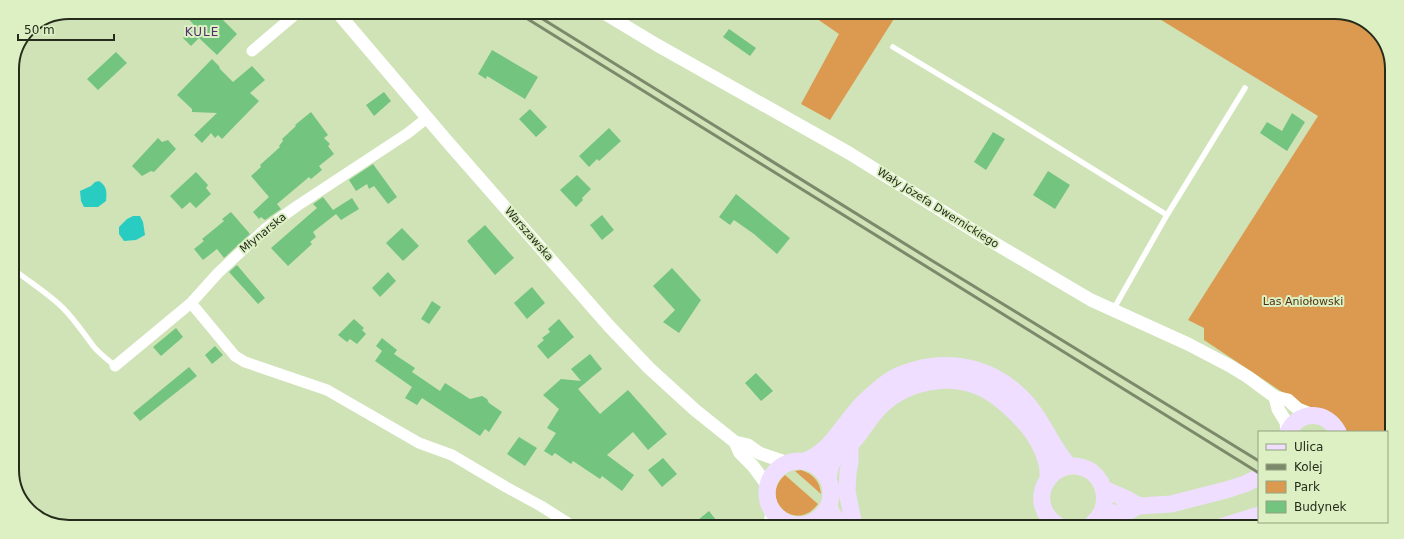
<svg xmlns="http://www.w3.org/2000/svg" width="1404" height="539" font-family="'DejaVu Sans',sans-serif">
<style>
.green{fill:#db9a50}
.water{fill:#28ccc1}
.building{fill:#73c47f}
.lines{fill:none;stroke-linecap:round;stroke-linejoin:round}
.service{stroke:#fff;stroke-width:5.5}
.minor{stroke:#fff;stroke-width:11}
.tertiary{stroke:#fff;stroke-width:13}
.primary{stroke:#efdeff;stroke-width:17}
.rail{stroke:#7c8a6b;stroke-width:3}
.labels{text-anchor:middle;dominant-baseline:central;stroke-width:4;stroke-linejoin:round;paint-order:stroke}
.street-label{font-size:11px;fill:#252c1b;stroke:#dcf0c4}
.park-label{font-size:11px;fill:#4f3311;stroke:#dcf0c4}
.neighbourhood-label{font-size:12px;letter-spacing:1px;fill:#4f3069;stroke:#dcf0c4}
.rim{fill:none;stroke:#252c1b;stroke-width:2}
</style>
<rect width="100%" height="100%" fill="#cfe3b7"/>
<path class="green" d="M810 14H897L830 120 801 104 839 34Z
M1153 15H1353L1380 34 1392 65 1389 449H1387V432H1346L1306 408 1204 340V328L1188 320 1318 116Z
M801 470C813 474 820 481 821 494L795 471Z
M785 475 818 504C796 534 758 499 785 475Z"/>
<path class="water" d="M99 181C107 186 107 192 106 201L98 207H84L81 201 80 191 91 186 95 182Z
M133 216H140L143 222 145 235 136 240 124 241 119 234V227L127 219Z"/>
<path class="building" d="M182 12H215L237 34 217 55 199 38 191 46 183 38 195 26Z
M729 29 756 48 750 56 723 37Z
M492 50 538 77 525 99 487 76 486 79 478 74Z
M116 52 127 63 98 90 87 79Z
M212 59 219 66 220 69 233 82 252 66 265 80 250 93 259 101 222 139 218 135 215 138 211 133 202 143 194 135 217 113 192 112V109L177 95Z
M384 92 391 101 374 116 366 105Z
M530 109 547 127 536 137 519 119Z
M311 112 328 135 324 138 330 144 328 146 334 154 319 166 322 170 311 179 309 177 277 204 281 209 265 220 261 217 259 219 253 212 269 197 251 176 261 167 260 165 280 147 279 146 283 141 282 139 296 126 295 125Z
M1292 113 1305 122 1287 151 1260 133 1267 122 1282 131Z
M609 128 621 141 599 161 597 159 589 167 579 156Z
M993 132 1005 139 986 170 974 162Z
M158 138 162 142 168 140 176 149 154 172 151 171 142 176 132 166Z
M373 164 397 197 388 204 374 186 369 189 367 184 356 191 349 180Z
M1048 171 1070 185 1055 209 1033 195Z
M196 172 208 185 206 188 211 194 196 208 190 202 182 209 170 196Z
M577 175 591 189 582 198 583 200 576 207 560 190Z
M736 194 790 238 777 254 754 234 734 220 730 225 719 217Z
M323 197 333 210 352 198 359 209 341 220 336 214 313 232 316 237 310 242 312 244 288 266 271 248 317 208 313 204Z
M231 212 250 234 224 258 217 249 203 260 194 249 204 241 202 239 224 221 222 219Z
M602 215 614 230 602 240 590 225Z
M485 225 514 258 495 275 467 241Z
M402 228 419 246 403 261 386 243Z
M237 265 265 298 258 304 229 272Z
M672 268 701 300 679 333 663 322 675 310 653 286Z
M388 272 396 281 380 297 372 288Z
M532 287 545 303 527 319 514 303Z
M432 301 441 307 429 324 421 319Z
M354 319 364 328 362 330 366 334 357 344 350 339 347 342 338 335Z
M559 319 574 337 548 359 537 346 544 340 542 338 550 332 548 329Z
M176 328 183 337 161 356 153 347Z
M382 338 397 350 394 354 415 368 412 372 440 391 445 383 470 399 482 396 487 399 489 403 502 412 489 432 485 429 480 436 422 398 417 405 405 398 412 387 375 361 382 351 376 346Z
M215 346 223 355 212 364 205 355Z
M590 354 602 369 578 389 600 414 628 390 667 434 648 450 633 432 607 455 634 475 622 491 602 476 600 479 573 461 571 464 555 453 552 456 544 451 556 433 547 428 559 409 543 395 561 379 581 381 571 369Z
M189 367 197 376 140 421 133 413Z
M756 373 773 391 761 401 745 383Z
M519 437 537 448 525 466 507 454Z
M663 458 677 474 662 487 648 470Z
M709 511 716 520 710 525H692Z"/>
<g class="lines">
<path class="service" d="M893 47 1001 112 1167 215
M12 268C29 282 48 293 63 308 75 320 84 334 94 347 100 354 108 360 115 366
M1113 310 1167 215 1245 88"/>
<path class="minor" d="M252 51 297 13
M191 303 235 356 245 362 327 390 419 443 452 455 506 487 541 506 571 525
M115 366 191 303 218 273 265 229 297 206 408 133 427 118
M769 526 771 509
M793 526 795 525"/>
<path class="tertiary" d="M338 13 446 140 609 326 649 368 695 410 735 442 748 445 759 453 788 463
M604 13 657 45 849 153 979 234 1091 300 1188 344 1230 366 1248 377 1275 397 1288 400 1298 409 1313 415
M1275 397 1278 409 1286 422 1287 432
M735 442 740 453 753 466 767 485"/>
<path class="primary" d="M1288 432C1300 409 1327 411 1338 432
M850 446V462L848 472 847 491 854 526
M805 461C833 450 843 423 864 402 873 394 882 385 892 379 900 374 909 372 918 369 958 359 997 371 1025 401 1043 420 1051 447 1069 466
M767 493a32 32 0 1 1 64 0a32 32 0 1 1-64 0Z
M1387 463 1389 464
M828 479C829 471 831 460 838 454 844 449 850 445 856 438 864 428 871 416 880 407 906 381 951 372 984 389 1000 397 1012 409 1024 422 1037 436 1050 459 1048 479
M1104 489 1127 499 1139 506
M829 504 831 512 841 526
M1095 521 1114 513 1127 512 1139 506 1171 504 1226 490 1245 484 1259 477
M1341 525 1343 522
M1059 526C1020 503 1054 448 1092 472 1098 477 1103 485 1104 493 1106 504 1102 516 1093 523
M1220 527 1259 515
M1310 527 1327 522"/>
<path class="rail" d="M518 13 1259 473
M533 13 931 260 1259 461
M1339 522 1343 524"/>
</g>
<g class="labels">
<g class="street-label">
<text transform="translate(938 208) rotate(32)">Wały Józefa Dwernickiego</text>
<text transform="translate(263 233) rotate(-39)">Młynarska</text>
<text transform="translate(529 234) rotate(49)">Warszawska</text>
</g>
<g class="park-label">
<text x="1303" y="301">Las Aniołowski</text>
</g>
<g class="neighbourhood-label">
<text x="202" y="32">KULE</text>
</g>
</g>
<path d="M0 0H1404V539H0ZM69 19H1335A50 50 0 0 1 1385 69V470A50 50 0 0 1 1335 520H69A50 50 0 0 1 19 470V69A50 50 0 0 1 69 19Z" fill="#dcf0c4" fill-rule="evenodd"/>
<path class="rim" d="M69 19H1335A50 50 0 0 1 1385 69V470A50 50 0 0 1 1335 520H69A50 50 0 0 1 19 470V69A50 50 0 0 1 69 19Z"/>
<rect x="1258" y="431" width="130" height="92" fill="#dcf0c4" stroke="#93a280"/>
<rect x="1266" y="444" width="20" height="6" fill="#efdeff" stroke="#93a280"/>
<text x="1294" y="451" font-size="12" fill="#252c1b">Ulica</text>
<rect x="1266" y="464" width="20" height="6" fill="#7c8a6b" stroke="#93a280"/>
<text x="1294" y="471" font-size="12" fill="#252c1b">Kolej</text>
<rect x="1266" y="481" width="20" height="12" fill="#db9a50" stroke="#93a280"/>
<text x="1294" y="491" font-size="12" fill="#252c1b">Park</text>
<rect x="1266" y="501" width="20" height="12" fill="#73c47f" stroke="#93a280"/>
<text x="1294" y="511" font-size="12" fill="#252c1b">Budynek</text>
<path d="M18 34v6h96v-6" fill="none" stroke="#252c1b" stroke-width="2"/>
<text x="24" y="34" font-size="12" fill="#252c1b" stroke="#dcf0c4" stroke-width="3" paint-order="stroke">50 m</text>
</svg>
